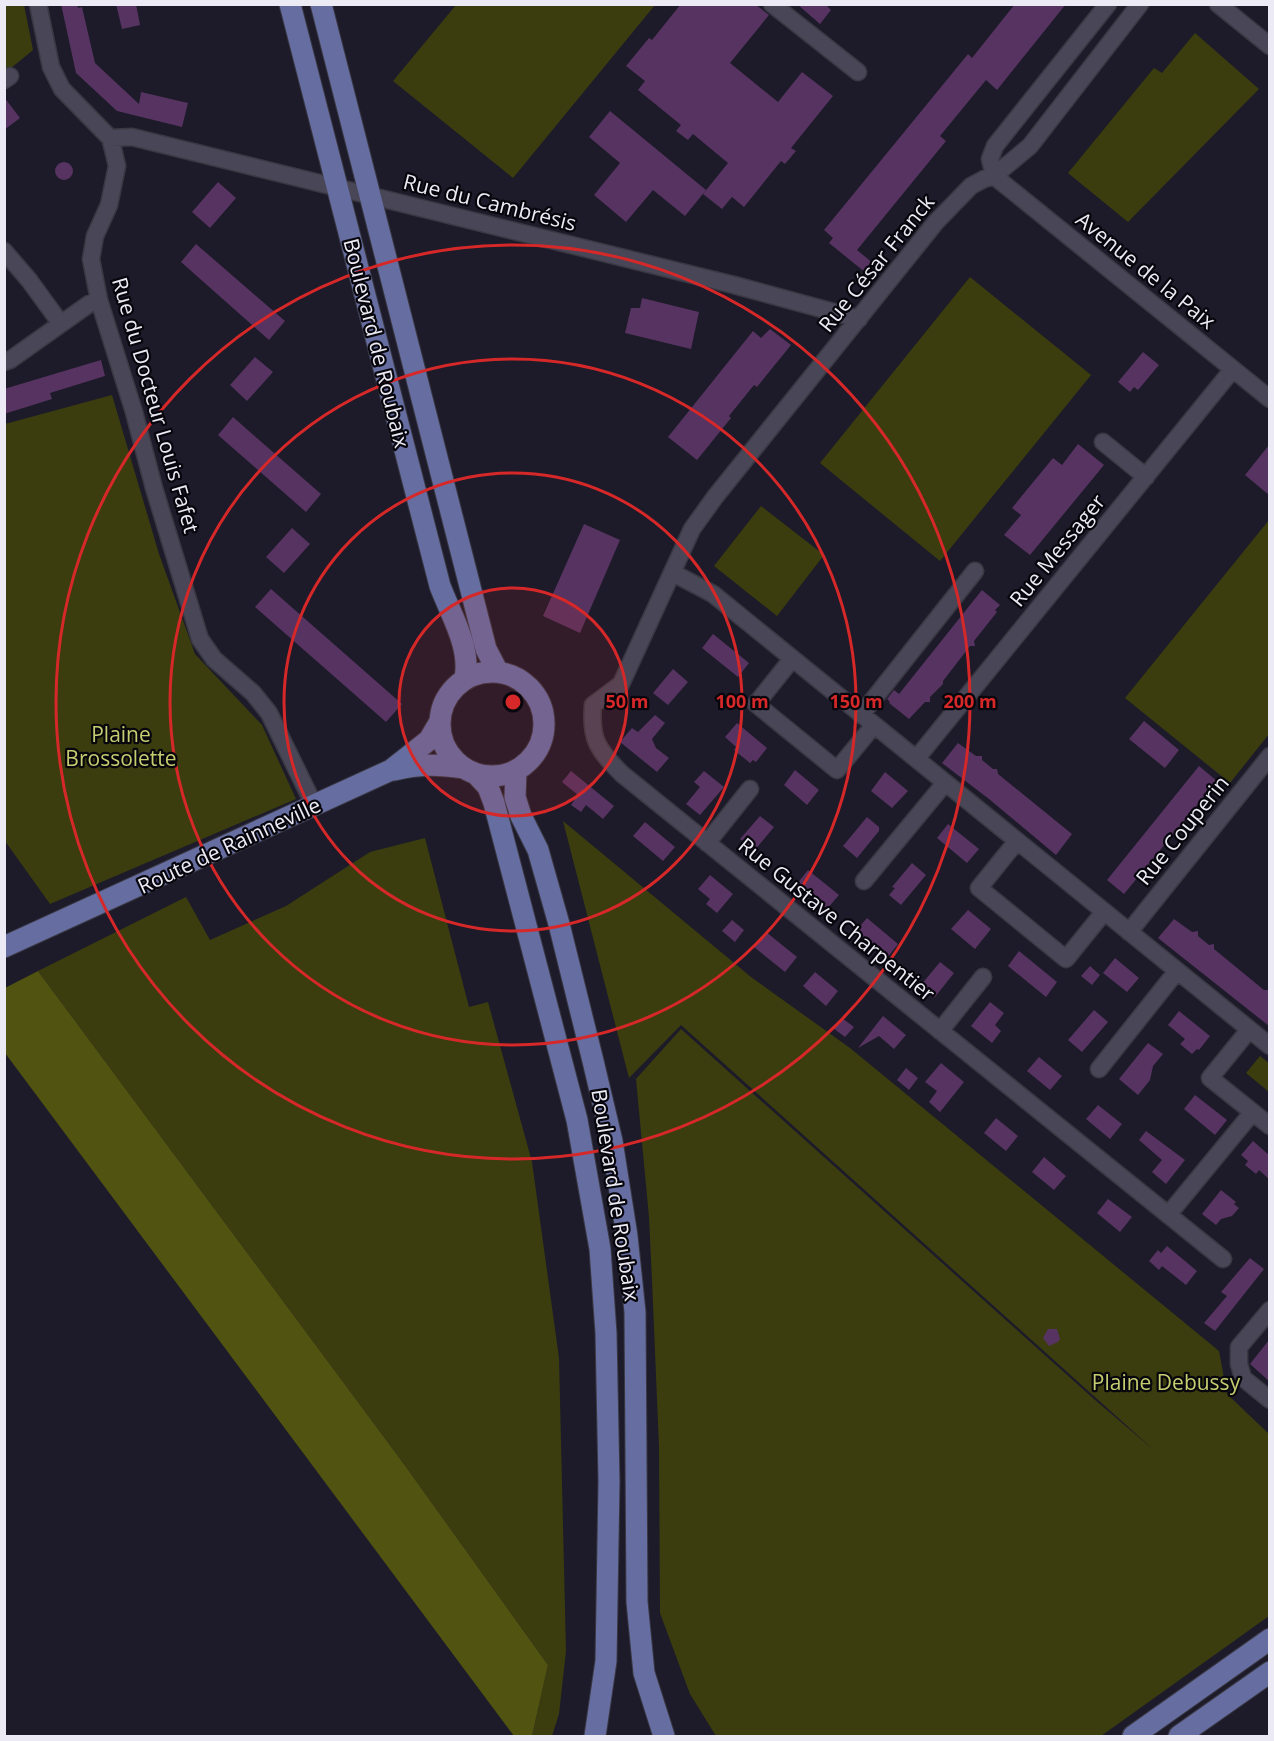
<svg xmlns="http://www.w3.org/2000/svg" width="1274" height="1741" font-family="'Open Sans',sans-serif">
<style>
.green{fill:#3b3d0f}
.forest{fill:#515310}
.building{fill:#563360}
.lines{fill:none;stroke-linecap:round;stroke-linejoin:round}
.minor-casing{stroke:#393843;stroke-width:19}
.major-casing{stroke:#393843;stroke-width:23}
.minor{stroke:#484657;stroke-width:16}
.major{stroke:#666da1;stroke-width:21}
.ring{fill:none;stroke:#d62828;stroke-width:3}
.labels{text-anchor:middle;dominant-baseline:central;stroke-width:4.5;stroke-linejoin:round;paint-order:stroke}
.street-label{font-size:21px;fill:#ecebf5;stroke:#07060c}
.park-label{font-size:21px;fill:#c6cc70;stroke:#07060c}
.centre{fill:#d62828;stroke:#07060c;stroke-width:3}
.ring-label{font-size:18px;text-anchor:middle;font-weight:bold;fill:#d62828;stroke:#07060c;stroke-width:4.5;stroke-linejoin:round;paint-order:stroke}
</style>
<rect width="100%" height="100%" fill="#1d1b29"/>
<path class="green" d="M5 5H24L33 50 5 73Z
M456 5V4L655 5 513 178 393 81Z
M1195 33 1259 89 1128 222 1068 173 1154 68 1162 73Z
M970 277 1091 375 940 561 820 463Z
M112 395 159 554 195 654 262 725 296 799 50 904 5 841V424Z
M761 506 824 555 777 616 714 566Z
M1269 520V734L1230 783 1125 698Z
M563 821 751 977 850 1048 1219 1351 1227 1394 1269 1434V1616L1101 1736H716L690 1694 660 1613 659 1447 652 1280 649 1217 636 1079 681 1029 1095 1400 1155 1451 681 1025 629 1078Z
M425 838 469 1007 488 1002 532 1162 559 1358 566 1651 559 1714 552 1736H532L548 1665 401 1460 38 971 186 897 210 940 286 906 370 852Z
M1260 1056 1269 1063V1092L1246 1073Z"/>
<path class="forest" d="M38 971 401 1460 548 1665 532 1736H514L5 1053V988Z"/>
<path class="building" d="M61 4H77L78 8 82 7 95 63 139 104 141 92 188 103 182 127 117 111 76 73Z
M116 4H136L140 25 122 29Z
M681 4H755L769 15 730 63 778 102 802 72 833 96 791 148 796 151 785 164 781 161 744 207 732 197 722 209 703 194 728 163 693 134 688 140 676 131 681 125 638 90 645 81 626 66 649 38 652 40Z
M797 4H825L831 10 820 24Z
M1015 4H1066L997 90 986 80 940 136 946 141 857 250 874 264 866 273 829 243 833 238 824 230 968 54 972 58Z
M4 97 20 118 4 130Z
M610 111 706 190 685 216 653 190 626 222 594 195 620 163 589 137Z
M55 171a9 9 0 1 1 18 0a9 9 0 1 1-18 0Z
M218 182 236 198 210 228 192 212Z
M196 244 285 321 269 340 181 262Z
M642 298 699 312 691 349 625 333 631 308H640Z
M770 329 791 345 757 387 754 385 729 416 731 418 697 460 668 437 753 331 761 338Z
M1143 352 1159 365 1138 390 1134 387 1130 392 1118 382Z
M255 357 273 372 247 401 230 385Z
M101 360 105 376 50 393 52 399 4 414V389Z
M233 417 321 494 306 512 218 435Z
M1078 444 1104 465 1030 555 1004 535 1021 515 1012 508 1053 458 1062 465Z
M1269 445V495L1245 475Z
M584 524 620 540 580 633 543 616Z
M292 528 310 544 284 573 266 557Z
M271 589 402 704 386 722 255 607Z
M982 590 1000 605 995 610 997 612 974 641 975 646H970L943 681V684L930 697V702H925L909 719 889 703 890 702 887 699 894 690 899 694Z
M713 634 749 663 738 677 702 648Z
M673 669 688 682 668 705 653 693Z
M655 715 665 723 652 739 656 748 669 758 657 772 620 742 632 728 638 732Z
M1144 721 1179 750 1165 768 1129 739Z
M737 723 767 748 756 762 753 760 750 763 734 750 736 747 725 737Z
M958 743 976 756H982V760L993 769H997L998 774 1072 834 1056 855 989 799 942 763Z
M1199 766 1217 781 1124 894 1107 880Z
M795 770 819 790 807 805 784 785Z
M571 771 614 806 603 819 586 805 581 812 571 805 578 795 562 782Z
M704 771 724 787 700 815 686 804 700 787 694 782Z
M885 772 908 791 892 808 871 791Z
M760 816 774 827 754 851 740 839Z
M867 817 879 827V831L857 858 843 846Z
M645 822 675 847 663 861 633 836Z
M948 824 979 849 967 863 937 838Z
M912 863 926 875 901 905 889 895 895 888 892 887Z
M808 870 839 895 827 909 796 885Z
M710 875 733 894 717 913 706 904 710 899 698 889Z
M968 910 991 929 975 949 951 929Z
M867 918 898 944 887 958 855 932Z
M1174 919 1192 932 1198 931V936L1209 945 1214 944V949L1264 990H1269V1026L1158 938Z
M732 920 744 930 735 942 722 931Z
M766 932 797 957 785 972 754 947Z
M1019 951 1057 982 1046 997 1008 966Z
M1115 958 1139 978 1127 992 1103 973Z
M940 962 954 973 935 997 921 985Z
M1090 966 1100 975 1092 985 1081 976Z
M815 972 838 991 826 1006 803 986Z
M990 1002 1004 1013 995 1025 1001 1031 992 1043 971 1026Z
M1094 1010 1108 1022 1082 1052 1068 1040Z
M1179 1011 1210 1036 1199 1050 1197 1049 1192 1054 1180 1044 1185 1039 1168 1025Z
M883 1016 906 1035 894 1049 879 1036 858 1048Z
M842 1018 854 1027 845 1037 833 1028Z
M1148 1043 1163 1054 1153 1066 1150 1080 1138 1095 1119 1079Z
M1039 1057 1062 1076 1050 1090 1027 1071Z
M941 1063 964 1082 940 1112 929 1102 937 1091 925 1082Z
M906 1068 918 1078 909 1090 897 1080Z
M1195 1095 1227 1120 1215 1135 1184 1109Z
M1098 1105 1122 1124 1110 1139 1086 1119Z
M996 1118 1018 1136 1006 1151 984 1133Z
M1146 1131 1185 1160 1166 1184 1152 1172 1162 1160 1139 1140Z
M1253 1141 1269 1155V1179L1259 1170 1256 1174 1245 1165 1248 1161 1241 1155Z
M1044 1157 1066 1176 1054 1190 1032 1172Z
M1221 1190 1236 1202 1234 1204 1239 1208 1232 1216 1221 1219 1216 1225 1202 1214Z
M1108 1199 1132 1217 1120 1232 1097 1213Z
M1167 1246 1197 1271 1186 1285 1162 1266 1159 1270 1149 1261 1158 1250 1161 1253Z
M1250 1258 1264 1269 1215 1331 1204 1323 1227 1296 1221 1292Z
M1048 1329H1057L1060 1339 1058 1342 1049 1346 1043 1338Z
M1269 1340V1381L1250 1364Z"/>
<g class="lines">
<defs>
<path id="minor" d="M38 4 51 67 62 89 110 138 113 149 117 166 109 205 95 236 91 259 99 300 134 412 154 488 200 639 214 659 253 693 269 713 314 805
M772 4 858 72
M1140 4 1030 146 994 176 984 179 971 186 936 222 715 497 692 529 621 684 593 705C590 740 598 750 622 774L1223 1259
M1218 4 1270 46
M4 80 10 76
M110 138 132 137 734 285 859 319
M994 176 1270 399
M994 176 990 159 995 146 1108 4
M4 251 29 280 61 324
M4 362 10 360 89 304 99 300
M1103 442 1146 477
M673 573 713 594 1270 1046
M792 659 756 704 837 770 874 725
M861 715 975 571
M916 759 1233 369
M1017 841 979 888 1066 959 1104 912
M707 843 750 789
M864 881 945 783
M1129 932 1270 756
M1249 1030 1210 1078 1270 1126
M940 1031 983 977
M1099 1069 1177 971
M1168 1215 1252 1113
M1270 1310 1239 1347V1364L1243 1378 1270 1400"/>
<path id="major" d="M290 4 440 586C451 615 471 647 465 678
M321 4 486 649 498 672
M440 724a52 52 0 1 1 104 0a52 52 0 1 1-104 0Z
M394 770C419 764 438 764 463 768
M516 771 515 797 521 816 538 850 559 924 593 1061 612 1141 627 1236 635 1312 637 1602 644 1673 664 1736
M476 774 488 787 494 803 577 1120 600 1249 606 1333 609 1482 606 1661 595 1736
M4 947 391 770 429 740 439 723
M1133 1736 1270 1639
M1179 1736 1270 1672"/>
</defs>
<use href="#minor" class="minor-casing"/>
<use href="#major" class="major-casing"/>
<use href="#minor" class="minor"/>
<use href="#major" class="major"/>
</g>
<circle cx="513" cy="702" r="114" fill="#d62828" fill-opacity=".12"/>
<g class="ring">
<circle cx="513" cy="702" r="114"/>
<circle cx="513" cy="702" r="229"/>
<circle cx="513" cy="702" r="343"/>
<circle cx="513" cy="702" r="457"/>
</g>
<g class="labels">
<g class="street-label">
<text transform="translate(490 202) rotate(14)">Rue du Cambrésis</text>
<text transform="translate(876 263) rotate(-51)">Rue César Franck</text>
<text transform="translate(1146 270) rotate(39)">Avenue de la Paix</text>
<text transform="translate(377 343) rotate(76)">Boulevard de Roubaix</text>
<text transform="translate(156 405) rotate(74)">Rue du Docteur Louis Fafet</text>
<text transform="translate(1057 550) rotate(-51)">Rue Messager</text>
<text transform="translate(1182 830) rotate(-51)">Rue Couperin</text>
<text transform="translate(229 845) rotate(-25)">Route de Rainneville</text>
<text transform="translate(837 919) rotate(39)">Rue Gustave Charpentier</text>
<text transform="translate(616 1195) rotate(81)">Boulevard de Roubaix</text>
</g>
<g class="park-label">
<text x="121" y="734">Plaine<tspan x="121" dy="24">Brossolette</tspan></text>
<text x="1166" y="1382">Plaine Debussy</text>
</g>
</g>
<circle cx="513" cy="702" r="9" class="centre"/>
<g class="ring-label">
<text x="627" y="708">50 m</text>
<text x="742" y="708">100 m</text>
<text x="856" y="708">150 m</text>
<text x="970" y="708">200 m</text>
</g>
<rect width="1274" height="1741" fill="none" stroke="#ecebf5" stroke-width="12"/>
</svg>
